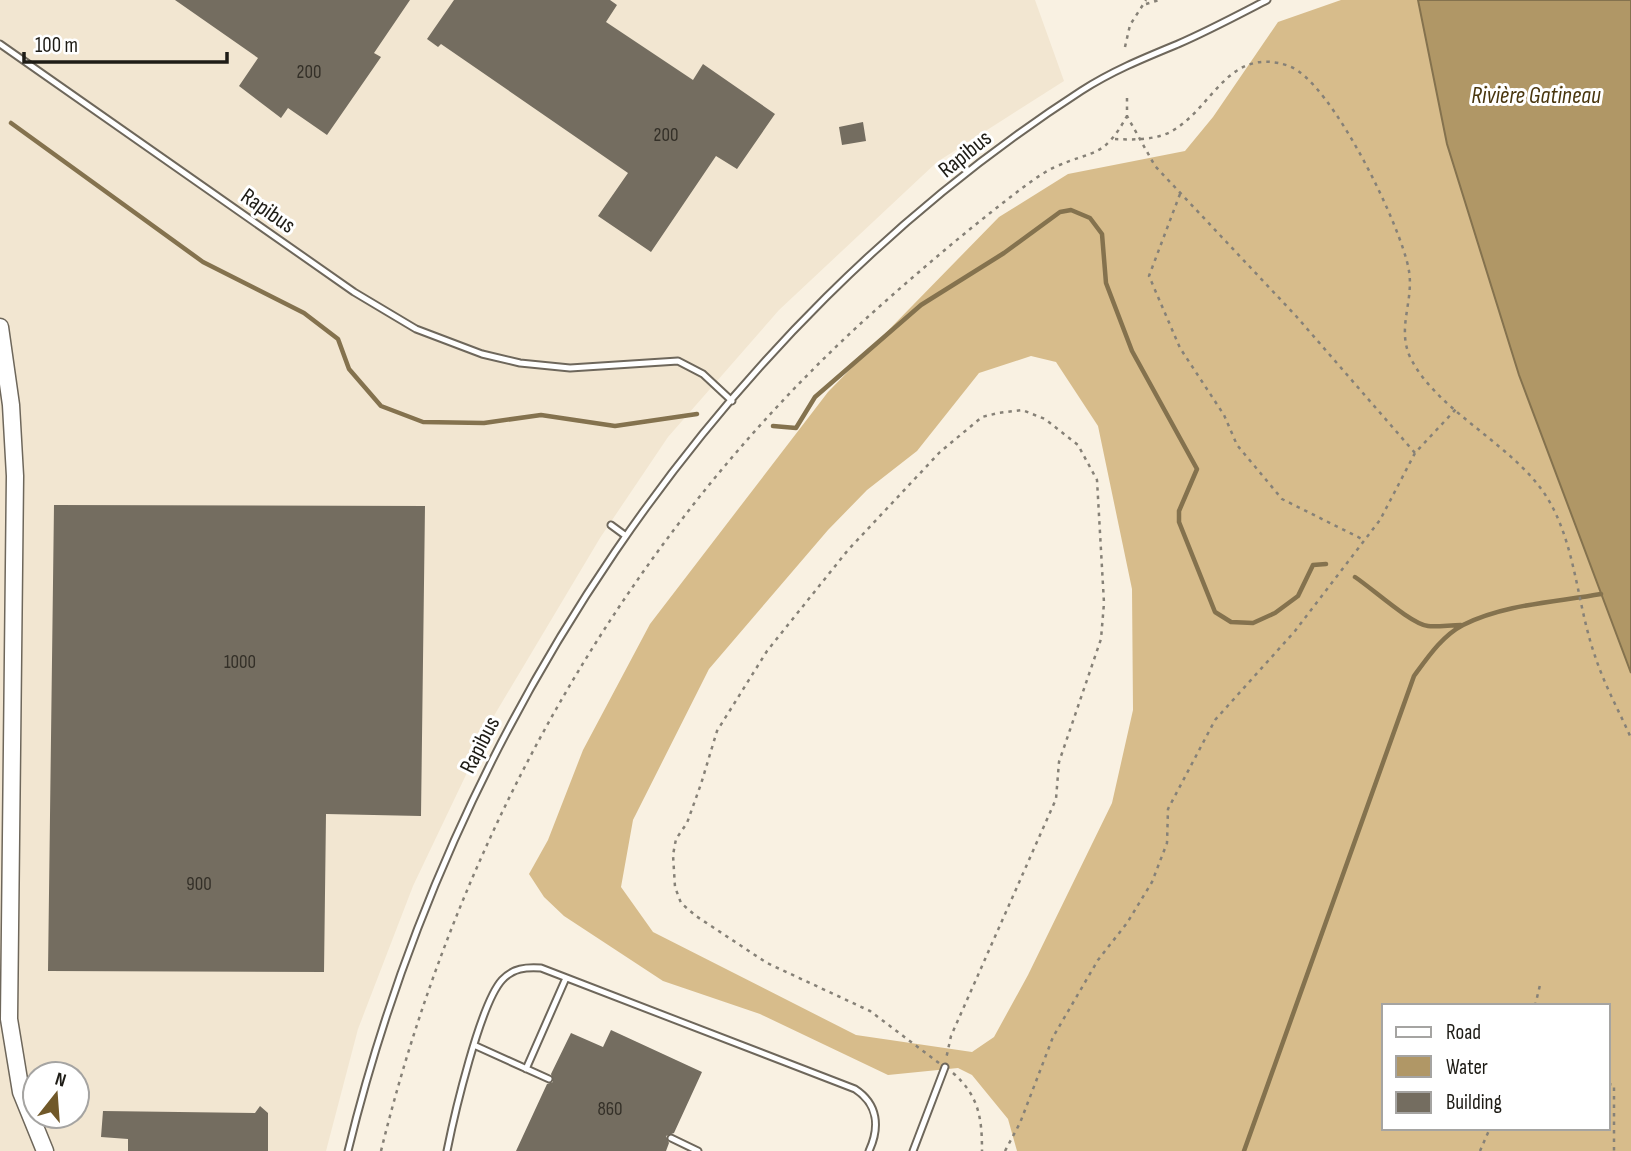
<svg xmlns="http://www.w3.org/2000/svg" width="1631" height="1151" font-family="'Sofia Sans Condensed',sans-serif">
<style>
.built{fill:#f2e6d1;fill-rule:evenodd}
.forest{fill:#d7bc8b;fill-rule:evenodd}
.water{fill:#b09766;stroke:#84724e;stroke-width:2}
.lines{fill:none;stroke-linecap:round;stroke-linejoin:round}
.stream{stroke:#84724e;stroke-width:4.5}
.building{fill:#746d60}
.lane-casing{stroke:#6e675b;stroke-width:9}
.secondary-casing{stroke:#6e675b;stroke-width:19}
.path{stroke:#868177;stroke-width:2.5;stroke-dasharray:3.5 5;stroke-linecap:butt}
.lane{stroke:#fff;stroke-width:5}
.secondary{stroke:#fff;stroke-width:16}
.labels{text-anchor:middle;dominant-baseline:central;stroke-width:6;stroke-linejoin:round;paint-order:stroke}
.number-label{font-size:19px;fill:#343028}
.street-label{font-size:23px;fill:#1e1c16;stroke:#fff}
.water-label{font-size:24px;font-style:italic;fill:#49360e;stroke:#fff}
</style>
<rect width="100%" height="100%" fill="#f9f1e2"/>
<path class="built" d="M0 0H1035L1064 81 937 162 779 310 668 437 600 538 495 714 413 886 358 1029 326 1151H0ZM35 1074H77V1116H35Z"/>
<path class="forest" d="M1341 0H1418L1447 144 1519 375 1631 673V1151H1017L1008 1119 972 1075 958 1068 888 1075 760 1014 663 981 564 916 544 897 529 874 548 840 583 750 650 624 828 392 999 217 1068 174 1185 151 1213 117 1278 22ZM1031 356 1056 362 1098 426 1132 589 1133 710 1112 803 1028 975 994 1037 972 1052 856 1035 653 932 621 887 633 820 709 669 828 530 867 490 917 451 979 373ZM1384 1006H1608V1128H1384Z"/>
<path class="water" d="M1418 0H1631V673L1519 375 1447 144Z"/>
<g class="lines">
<path class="stream" d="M11 123 203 262 304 313 338 339 349 369 381 406 423 422 484 423 541 415 615 426 697 414
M773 426 796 428 815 397 921 305 1004 253 1060 212 1071 210 1090 218 1102 234 1106 283 1132 351 1197 469 1179 511V522L1215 612 1231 622 1253 623 1275 613 1298 596 1313 565 1326 564
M1355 577C1373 589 1411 624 1428 626 1438 627 1450 625 1461 625
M1244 1151 1414 676C1428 657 1442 636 1463 625 1504 604 1557 602 1601 594"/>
</g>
<path class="building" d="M175 0H410L374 53 381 57 327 135 288 108 281 118 239 86 258 58Z
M454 0H610L617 5 606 22 693 80 703 64 775 114 737 169 716 156 651 252 598 216 628 173 441 44 438 47 427 39Z
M863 122 866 141 842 145 839 127Z
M54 505 425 506 421 816 326 814 324 972 48 971Z
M611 1030 702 1072 674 1133 666 1136 669 1143 666 1151H516L547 1084 553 1082 551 1074 571 1033 603 1047Z
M260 1106 268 1113V1151H128V1139L101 1137 103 1111 255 1113Z"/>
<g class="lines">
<defs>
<path id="lane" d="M0 44 354 292 416 329 482 354 520 363 570 368 678 361 703 374 732 401
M611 525 626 536
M476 1046 549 1079
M526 1069 566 978
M671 1138 698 1151
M348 1151C451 728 713 329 1081 91 1112 71 1144 58 1178 44 1208 31 1238 15 1267 0
M447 1151C454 1116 480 1004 502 980 513 968 526 967 541 968L855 1089C878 1104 880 1127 869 1151
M913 1151 945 1067"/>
<path id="secondary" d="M0 327 11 405 15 476 9 1019 21 1092 45 1151"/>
</defs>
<use href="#lane" class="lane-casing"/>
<use href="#secondary" class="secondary-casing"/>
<path class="path" d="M1146 4 1159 0
M1125 47 1130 25 1146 0
M1127 98V116L1155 166 1296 316 1415 453
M1115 139C1132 140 1157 140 1172 131 1214 107 1228 45 1289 66 1331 81 1402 227 1409 271 1414 302 1396 329 1411 359 1439 413 1515 445 1548 499 1576 546 1577 605 1595 656 1604 684 1619 711 1631 738
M1180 194 1149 276 1180 348 1224 415 1237 445 1282 499 1364 540
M1535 1006 1540 985
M939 1063 870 1011 767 963 696 916 681 903 675 887 673 855 676 839 687 823 701 784 717 731 767 651 848 550 940 452 982 417 998 413 1022 410 1045 419 1078 445 1097 480 1104 603 1101 639 1059 762 1056 799 951 1036 946 1059
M953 1073C979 1096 982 1118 982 1151
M1608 1084 1614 1085V1151
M381 1151C459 833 626 536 870 315 918 272 966 231 1017 192 1029 183 1042 173 1055 167 1095 149 1103 159 1127 116
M1005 1151 1020 1123 1053 1037 1098 960 1127 923 1152 882 1167 843 1168 809 1215 720 1295 631 1380 520 1415 453 1456 409
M1480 1151 1490 1128"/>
<use href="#lane" class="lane"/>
<use href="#secondary" class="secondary"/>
</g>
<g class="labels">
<g class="number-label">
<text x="309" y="72">200</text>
<text x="666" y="135">200</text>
<text x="240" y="662">1000</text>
<text x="199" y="884">900</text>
<text x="610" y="1109">860</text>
</g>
<g class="street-label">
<text transform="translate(965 154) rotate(-39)">Rapibus</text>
<text transform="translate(268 211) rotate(35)">Rapibus</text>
<text transform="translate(480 745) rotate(-63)">Rapibus</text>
</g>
<g class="water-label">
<text x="1536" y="95">Rivière Gatineau</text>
</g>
</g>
<rect x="1382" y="1004" width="228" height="126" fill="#ffffff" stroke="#a5a4a2" stroke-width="2"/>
<rect x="1396" y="1027" width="35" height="10" fill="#ffffff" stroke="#a5a4a2" stroke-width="2"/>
<text x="1446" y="1039" font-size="21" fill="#1e1c16">Road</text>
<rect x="1396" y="1056" width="35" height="21" fill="#b09766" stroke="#a5a4a2" stroke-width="2"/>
<text x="1446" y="1074" font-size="21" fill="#1e1c16">Water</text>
<rect x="1396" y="1092" width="35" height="21" fill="#746d60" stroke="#a5a4a2" stroke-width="2"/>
<text x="1446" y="1109" font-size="21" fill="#1e1c16">Building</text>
<g transform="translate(56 1095) rotate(17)"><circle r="33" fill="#ffffff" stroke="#a5a4a2" stroke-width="2"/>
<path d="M0-5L12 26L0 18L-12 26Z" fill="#705829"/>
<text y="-10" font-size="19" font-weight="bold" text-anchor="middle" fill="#1e1c16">N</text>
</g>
<path d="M24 52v10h203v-10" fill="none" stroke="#1e1c16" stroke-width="3.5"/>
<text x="35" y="52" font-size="21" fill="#1e1c16" stroke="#ffffff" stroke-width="5" paint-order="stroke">100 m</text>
</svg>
